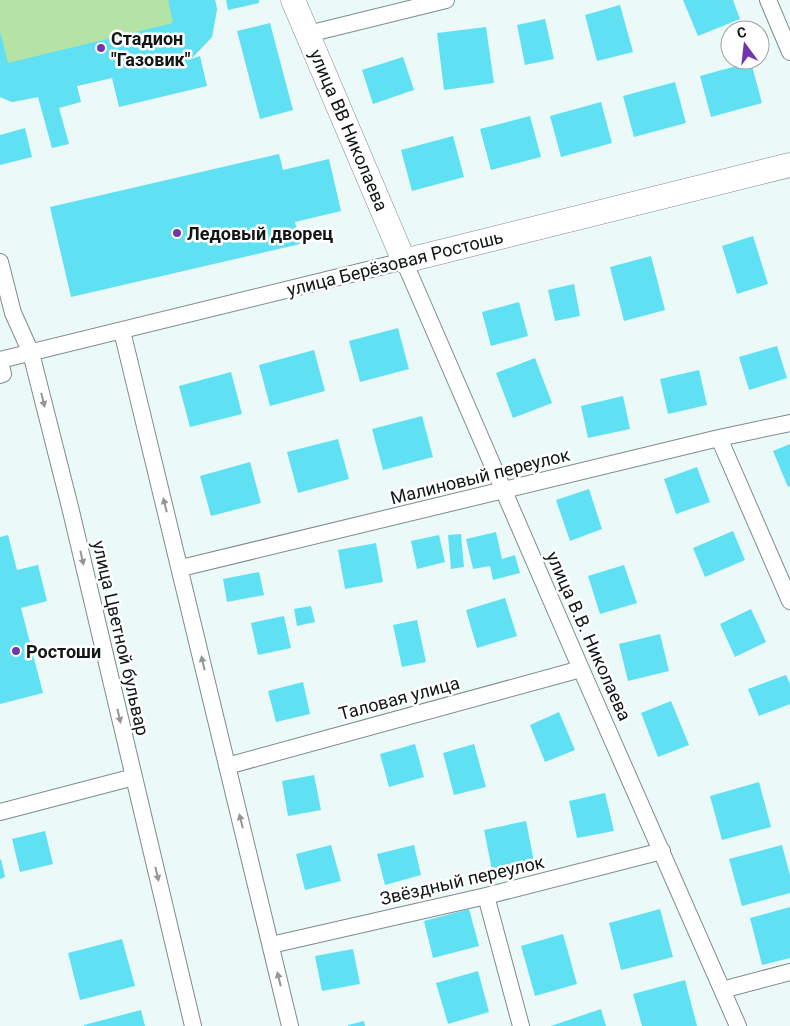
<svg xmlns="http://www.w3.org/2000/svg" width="790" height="1026" font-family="Roboto,sans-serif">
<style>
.green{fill:#b5e3a5}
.building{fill:#60e0f3}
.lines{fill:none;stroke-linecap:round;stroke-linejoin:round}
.street-casing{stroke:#7e8c8a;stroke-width:18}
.secondary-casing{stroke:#7e8c8a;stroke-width:25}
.street{stroke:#fff;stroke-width:16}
.secondary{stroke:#fff;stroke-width:24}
.oneway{fill:#949796}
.poi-dot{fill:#7236ac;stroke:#fff;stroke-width:2}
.labels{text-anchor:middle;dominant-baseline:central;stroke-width:5;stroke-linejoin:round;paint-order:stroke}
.poi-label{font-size:18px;font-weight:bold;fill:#111716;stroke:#fff;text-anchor:start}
.street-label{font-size:18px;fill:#111716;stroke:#fff}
</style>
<rect width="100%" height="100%" fill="#ebfaf8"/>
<path class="green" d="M0 0H215L217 9 212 37 191 59 77 86 38 97 12 102 0 97Z"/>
<path class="building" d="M168 0H215L217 9 212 37 191 59 200 56 207 86 119 107 112 78 77 86 81 102 59 108 69 144 52 148 38 97 12 102 0 97V31L8 63 173 23Z
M226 0H259V3L228 10Z
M683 0H733L740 19 698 36Z
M620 5 633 52 597 61 585 15Z
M545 19 554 59 525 65 517 25Z
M270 23 293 110 260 119 237 31Z
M486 27 494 83 444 90 437 33Z
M403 57 414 90 373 104 362 70Z
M751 62 762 103 711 117 700 76Z
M675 82 686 123 634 137 623 96Z
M601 102 612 143 561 157 550 116Z
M530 116 541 157 491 170 480 129Z
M25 128 32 157 0 165V135Z
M453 136 464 177 412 191 401 150Z
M279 154 283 170 329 159 341 211 295 222 300 244 71 297 50 207Z
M753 236 768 284 737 294 722 246Z
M651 256 665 310 624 321 610 267Z
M574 284 580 316 555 321 548 290Z
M519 302 528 336 491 346 482 312Z
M398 328 409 369 360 382 349 341Z
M777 346 787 378 749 390 739 357Z
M314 350 325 391 270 406 259 365Z
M535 358 552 403 513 418 496 373Z
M699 370 707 405 668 414 660 379Z
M231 372 242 414 190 427 179 386Z
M623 396 630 429 588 438 581 406Z
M422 416 433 457 383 470 372 429Z
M338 439 349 479 298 493 287 452Z
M790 444V486L788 487 773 451Z
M250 462 261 503 211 516 200 476Z
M697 467 710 502 676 514 664 479Z
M589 489 602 529 570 541 556 500Z
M733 531 745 560 705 577 693 548Z
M496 532 502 559 515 555 520 573 493 580 490 566 473 569 466 539Z
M461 534 464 567 451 569 448 535Z
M8 535 17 570 38 565 47 601 21 608 43 693 0 704V537Z
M439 535 445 562 417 569 411 541Z
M376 543 383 582 345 589 338 550Z
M624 565 637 603 600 614 588 576Z
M259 572 264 595 227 602 223 579Z
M505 598 517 636 477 648 466 610Z
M311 606 315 622 297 626 294 609Z
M751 609 766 642 735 657 720 624Z
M284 616 291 648 258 655 251 623Z
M417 620 426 662 402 667 393 625Z
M660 634 669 671 628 681 619 644Z
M786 675 790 684V704L759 716 748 689Z
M303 682 310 714 276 722 268 691Z
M671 701 689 745 658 757 641 713Z
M559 712 575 750 545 762 530 725Z
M415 744 424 777 389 787 380 754Z
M474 744 486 787 454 795 443 753Z
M314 775 321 810 288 816 282 781Z
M759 782 771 827 722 840 710 796Z
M605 793 614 831 577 838 569 801Z
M526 821 535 867 493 875 484 830Z
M45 831 53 864 20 872 12 839Z
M331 845 341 881 305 890 296 854Z
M414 845 421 875 385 885 377 854Z
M782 845 790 875V893L742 906 729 859Z
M1 859 5 877 0 879V860Z
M790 907V958L762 965 750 918Z
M469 909 479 946 433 958 424 921Z
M660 909 673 957 621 970 609 923Z
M563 934 577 984 535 996 521 946Z
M122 939 135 986 80 1000 68 953Z
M353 949 360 984 322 991 315 956Z
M478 971 489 1012 448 1024 436 983Z
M685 980 697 1026H642L633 994Z
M601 1009 606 1026H551Z
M141 1010 145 1026H84V1025Z
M364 1021 365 1026H348V1025Z"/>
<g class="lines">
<defs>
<path id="street" d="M768 0 790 52
M308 34 446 0
M0 262 13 313 31 353 70 507 193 1026
M122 331 290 1026
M0 360 404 261 581 669 738 1026
M0 361 3 374 0 375
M719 438 790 601
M181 568 719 438 790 423
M227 766 581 669
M0 812 134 777
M486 896 521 1026
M271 945 486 896 662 851
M722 990 790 972"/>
<path id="secondary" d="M293 0 404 261 790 165"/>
</defs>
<use href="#street" class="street-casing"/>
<use href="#secondary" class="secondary-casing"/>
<use href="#street" class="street"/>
<use href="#secondary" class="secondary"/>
</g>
<defs><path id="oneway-solid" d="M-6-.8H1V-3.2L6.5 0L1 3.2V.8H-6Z" transform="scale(1.25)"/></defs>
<g class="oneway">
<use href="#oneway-solid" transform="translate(43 400) rotate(76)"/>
<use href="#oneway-solid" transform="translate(165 505) rotate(-104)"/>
<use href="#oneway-solid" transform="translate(82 558) rotate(77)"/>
<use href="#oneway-solid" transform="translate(203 663) rotate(-103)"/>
<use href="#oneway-solid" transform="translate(119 716) rotate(77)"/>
<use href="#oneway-solid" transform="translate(241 821) rotate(-104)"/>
<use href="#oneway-solid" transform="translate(157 874) rotate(77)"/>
<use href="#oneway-solid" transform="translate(279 979) rotate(-104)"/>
</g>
<g class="poi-dot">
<circle cx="101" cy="48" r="5"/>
<circle cx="177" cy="233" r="5"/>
<circle cx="16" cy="651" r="5"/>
</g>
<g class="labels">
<g class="poi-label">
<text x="111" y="38">Стадион<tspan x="111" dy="21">"Газовик"</tspan></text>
<text x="187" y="233">Ледовый дворец</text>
<text x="26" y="651">Ростоши</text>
</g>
<g class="street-label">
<text transform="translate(349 130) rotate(67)">улица ВВ Николаева</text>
<text transform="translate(395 263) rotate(-14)">улица Берёзовая Ростошь</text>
<text transform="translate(480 476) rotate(-14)">Малиновый переулок</text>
<text transform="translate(589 636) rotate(66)">улица В.В. Николаева</text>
<text transform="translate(121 638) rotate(77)">улица Цветной бульвар</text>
<text transform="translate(399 698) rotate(-15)">Таловая улица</text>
<text transform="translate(462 880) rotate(-13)">Звёздный переулок</text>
</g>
</g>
<g transform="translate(745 45) rotate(345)"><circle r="24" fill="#ffffff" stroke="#a0a2a2"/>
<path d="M0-4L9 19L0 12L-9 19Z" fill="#7236ac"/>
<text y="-8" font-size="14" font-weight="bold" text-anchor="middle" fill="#111716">С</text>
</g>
</svg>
